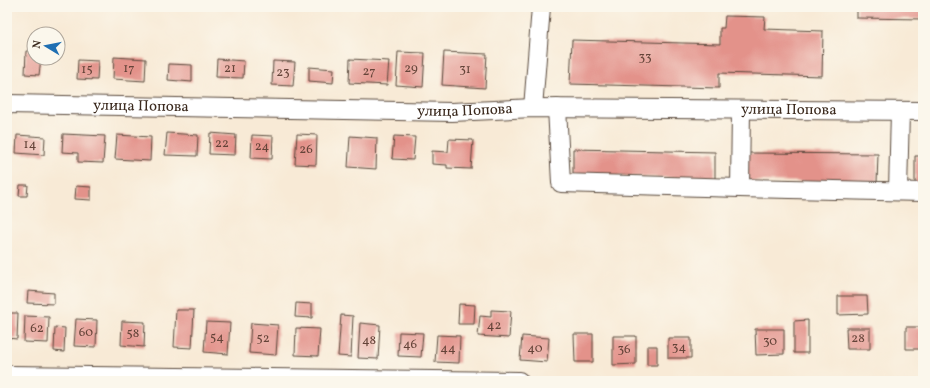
<svg xmlns="http://www.w3.org/2000/svg" width="930" height="388" font-family="Vollkorn,serif">
<style>
.building{fill:#e3928a}
.lines{fill:none;stroke-linecap:round;stroke-linejoin:round}
.minor-casing{stroke:#57473a;stroke-width:20}
.minor{stroke:#fff;stroke-width:18}
.labels{text-anchor:middle;dominant-baseline:central;stroke-width:3;stroke-linejoin:round;paint-order:stroke}
.number-label{font-size:13px;fill:#654439}
.street-label{font-size:15px;fill:#3b2a1e;stroke:#fbf7ec}
</style>
<rect width="100%" height="100%" fill="#fbf7ec"/>
<filter id="ink" filterUnits="userSpaceOnUse"><feTurbulence type="fractalNoise" baseFrequency=".025" numOctaves="2"/><feDisplacementMap in="SourceGraphic" scale="8" xChannelSelector="R" yChannelSelector="G"/><feConvolveMatrix kernelMatrix="1 2 1 2 8 2 1 2 1" color-interpolation-filters="sRGB"/></filter>
<filter id="wash" filterUnits="userSpaceOnUse"><feTurbulence type="fractalNoise" baseFrequency=".012" numOctaves="4" result="noise"/><feDisplacementMap in="SourceGraphic" scale="16" xChannelSelector="R" yChannelSelector="G"/><feGaussianBlur stdDeviation="0.9" result="paint"/><feColorMatrix in="noise" values="0 0 0 0 0 0 0 0 0 0 0 0 0 0 0 0 0 1.4 0 .05"/><feComposite in="paint" operator="in"/></filter>
<g filter="url(#wash)">
<rect width="100%" height="100%" fill="#f8ead6"/>
<g id="blocks">
<path class="building" d="M857 7H923V19L857 18Z
M725 16 765 17 764 29 823 31 822 76 719 73V88L570 84 572 40 720 44V28H724Z
M26 51H34V58H41L39 75 25 74Z
M398 52 425 53 423 87 396 85Z
M444 52 487 54 485 88 442 85Z
M114 57 146 59 145 81 113 79Z
M217 59 244 61 243 78 216 77Z
M350 59 389 61 387 85 349 83Z
M78 60 98 61 97 80 77 79Z
M273 61 295 62 293 86 272 85Z
M169 64 192 65V82L168 80Z
M309 67 334 69 333 83 309 81Z
M167 133 198 135 197 156 165 155Z
M210 133 236 135 235 155 209 154Z
M63 134 105 136 103 163 78 162V153L62 152Z
M297 134 317 135 316 165 295 164Z
M17 135 45 137 44 155 16 153Z
M117 135 151 137 150 161 115 159Z
M252 135 273 136 272 159 251 158Z
M350 136 377 138 376 169 348 167Z
M394 136 415 137 413 160 392 159Z
M449 139 473 140 471 169 447 168V165L432 164V151L448 152Z
M573 149 715 152V179L573 175Z
M748 153 878 154 877 183 747 181Z
M915 156H923V184H915Z
M20 185H28L27 196H19Z
M76 186 91 187V200L75 199Z
M28 291 54 293V304L27 303Z
M838 296H867L868 314 838 315Z
M296 303 312 304V318L295 317Z
M459 304 475 305 474 324H458Z
M176 310H194L192 348 174 347Z
M491 310 511 311 509 338 478 336 480 316 491 317Z
M7 313H18L17 339 7 338Z
M341 315 353 316 351 357 338 356Z
M25 316 49 317 48 343 24 342Z
M76 319 97 320 96 347 74 346Z
M808 320V353H794V321Z
M122 321 145 322 144 347 121 345Z
M206 322 230 323 228 354 204 352Z
M251 323 278 325 276 355 249 353Z
M360 323 380 325 378 359 358 358Z
M55 327 65 328 64 352 54 351Z
M906 327H922V349H906Z
M296 328 320 329 318 356 295 355Z
M846 328H870V349H847Z
M755 329H784V354L756 355Z
M399 332 423 333 421 357 398 356Z
M574 334H593V362H575Z
M437 335 460 336 459 363 435 362Z
M522 336 549 338 547 362 520 360Z
M613 336H636V364L613 365Z
M668 338H691V358H668Z
M647 346H657V365H647Z"/>
</g>
</g>
<g filter="url(#ink)">
<use href="#blocks" fill-opacity="0" stroke="#57473a" stroke-width="1"/>
<g class="lines">
<defs>
<g id="minor">
<path id="s1" d="M7 104 452 112 533 108 923 111"/>
<path d="M533 108 541 7"/>
<path d="M557 108 561 183 740 188 923 192"/>
<path d="M740 188 741 110"/>
<path d="M898 191 900 111"/>
<path d="M7 375 519 381"/>
</g>
</defs>
<use href="#minor" class="minor-casing"/>
<use href="#minor" class="minor"/>
</g>
</g>
<g class="labels">
<g class="number-label">
<text x="645" y="58">33</text>
<text x="129" y="69">17</text>
<text x="230" y="69">21</text>
<text x="411" y="69">29</text>
<text x="87" y="70">15</text>
<text x="465" y="70">31</text>
<text x="369" y="72">27</text>
<text x="283" y="73">23</text>
<text x="222" y="144">22</text>
<text x="30" y="145">14</text>
<text x="262" y="147">24</text>
<text x="306" y="150">26</text>
<text x="494" y="326">42</text>
<text x="37" y="329">62</text>
<text x="86" y="333">60</text>
<text x="133" y="334">58</text>
<text x="217" y="338">54</text>
<text x="263" y="339">52</text>
<text x="858" y="339">28</text>
<text x="369" y="341">48</text>
<text x="770" y="342">30</text>
<text x="410" y="345">46</text>
<text x="679" y="348">34</text>
<text x="448" y="349">44</text>
<text x="535" y="349">40</text>
<text x="624" y="350">36</text>
</g>
<g class="street-label">
<text stroke="none"><textPath href="#s1" startOffset="134">улица Попова</textPath></text>
<text stroke="none"><textPath href="#s1" startOffset="458">улица Попова</textPath></text>
<text stroke="none"><textPath href="#s1" startOffset="782">улица Попова</textPath></text>
</g>
</g>
<rect width="930" height="388" fill="none" stroke="#fbf7ec" stroke-width="24"/>
<g transform="translate(46 46) rotate(280)"><circle r="19" fill="#fbf7ec" stroke="#aea59a"/>
<path d="M0-3L7 15L0 10L-7 15Z" fill="#1f6fb2"/>
<text y="-6" font-size="11" font-weight="bold" text-anchor="middle" fill="#3b2a1e">N</text>
</g>
</svg>
